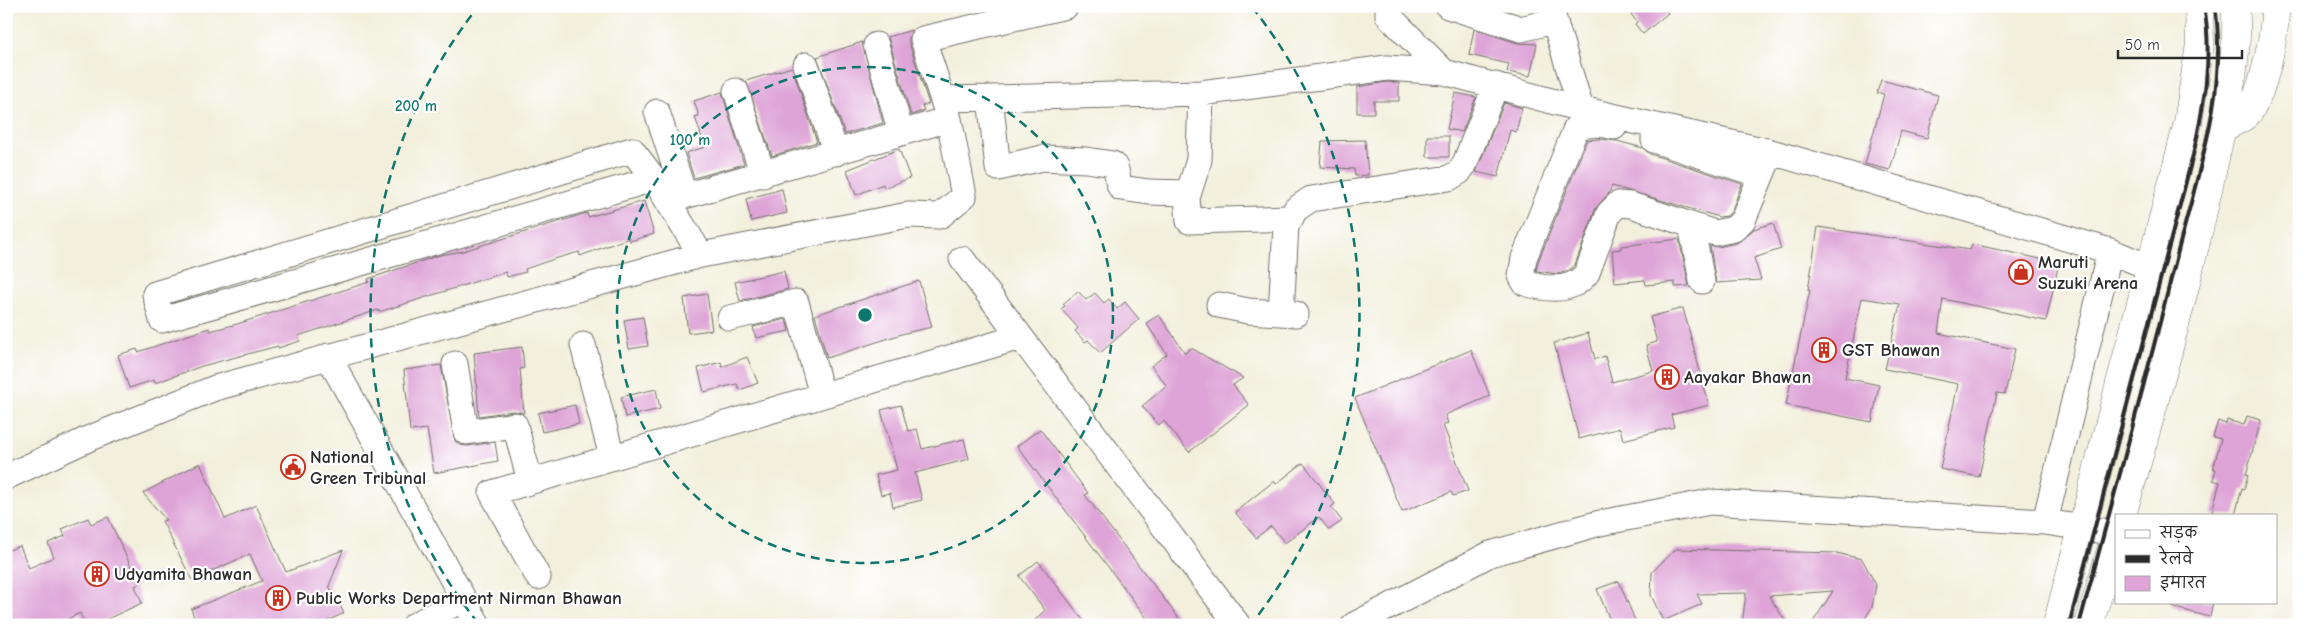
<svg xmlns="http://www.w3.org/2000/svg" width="2305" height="631" font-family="'Comic Neue','Playpen Sans Deva',sans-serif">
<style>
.building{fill:#dea4d7}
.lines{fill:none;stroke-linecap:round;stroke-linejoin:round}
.minor-casing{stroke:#717069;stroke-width:27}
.major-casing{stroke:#717069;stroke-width:29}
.minor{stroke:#fff;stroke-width:25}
.major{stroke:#fff;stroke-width:28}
.rail{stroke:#2b2b2b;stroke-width:4}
.ring{fill:none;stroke:#0f766e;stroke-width:2.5;stroke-dasharray:9 6}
.labels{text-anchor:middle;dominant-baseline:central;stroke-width:4.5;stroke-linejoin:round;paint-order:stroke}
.poi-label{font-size:18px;font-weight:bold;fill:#2b2b2b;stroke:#fff;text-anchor:start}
.centre{fill:#0f766e;stroke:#fff;stroke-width:2.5}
.ring-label{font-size:15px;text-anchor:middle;font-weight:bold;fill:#0f766e;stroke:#fff;stroke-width:4.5;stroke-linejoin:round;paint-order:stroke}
</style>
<rect width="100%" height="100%" fill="#fff"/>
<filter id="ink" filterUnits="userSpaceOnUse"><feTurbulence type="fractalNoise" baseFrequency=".02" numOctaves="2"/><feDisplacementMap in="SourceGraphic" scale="10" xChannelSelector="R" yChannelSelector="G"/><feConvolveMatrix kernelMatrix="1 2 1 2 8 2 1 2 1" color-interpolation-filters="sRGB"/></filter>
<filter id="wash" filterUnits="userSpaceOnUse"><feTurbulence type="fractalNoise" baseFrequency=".0096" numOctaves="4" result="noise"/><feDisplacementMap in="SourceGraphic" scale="20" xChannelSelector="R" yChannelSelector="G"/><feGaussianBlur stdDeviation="1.12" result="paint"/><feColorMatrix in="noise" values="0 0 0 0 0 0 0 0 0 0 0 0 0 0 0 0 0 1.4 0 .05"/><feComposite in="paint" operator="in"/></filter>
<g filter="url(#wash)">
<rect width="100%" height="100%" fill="#f2efdc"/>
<g id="blocks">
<path class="building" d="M1640 6H1662L1668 13 1643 34 1635 24 1637 22 1631 14Z
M1474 29 1517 43 1537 44 1530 76 1507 72 1509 64 1469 55Z
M912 30 909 36V43L929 104 922 106 924 111 911 115 888 37Z
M862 42 883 123 845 134 817 57Z
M792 67 817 142 772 156 746 81Z
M1881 80 1938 95 1927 138 1901 131 1890 170 1865 164 1884 94 1877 93Z
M1387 82 1399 83V101H1374V113H1357V87Z
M722 92 744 164 694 178 686 153 705 147 695 117 699 116 694 101Z
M1455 93 1476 97 1462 132 1447 129Z
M1504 103 1522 108 1516 132 1510 130 1498 177 1476 172Z
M1427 136H1449V157H1427Z
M1599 139 1617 141 1643 148 1650 154 1742 184 1731 212 1727 216 1719 217 1612 186 1609 193 1596 208 1575 265 1568 271 1557 274 1536 271 1538 262 1587 140Z
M1365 140 1368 175 1355 176 1354 169 1320 167 1322 141Z
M899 149 910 178 884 188 883 184 856 195 847 170Z
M782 189 787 213 751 221 746 199Z
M644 201 654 234 630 241 629 238 580 256 579 252 554 259 525 269 526 272 507 277 506 272 379 312 378 310 298 336 300 341 278 348V346L202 366 155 383 154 380 129 388 118 355 137 349 138 352 209 328 210 331 237 324 369 282 368 279 440 255 463 251 587 213 588 217Z
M1773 223 1781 249 1754 258 1761 280 1716 283 1710 246 1718 247 1737 243 1754 229Z
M1818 227 1970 250 1972 244 2059 263 2046 321 1943 299 1938 333 2015 349 2005 394 1997 393 1979 477 1940 469 1958 384 1885 369 1900 304 1862 298 1845 378 1879 385 1872 422 1786 405 1810 290H1808Z
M1679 239 1689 286 1675 287V282L1646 285 1645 280 1615 283 1612 250 1621 249V246Z
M784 271 788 289 740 301 735 282Z
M919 281 932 327 905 333 827 358 815 315Z
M1078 291 1086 300 1095 293 1104 303 1109 299 1117 309 1125 302 1139 319 1100 353 1088 340 1085 342 1075 331 1078 328 1061 309 1065 306 1063 304Z
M707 294 712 330 688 333 684 298Z
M1683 308 1709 405 1671 415 1674 427 1623 440 1620 428 1579 439 1554 343 1588 333 1595 359 1605 356 1612 382 1653 371 1646 345 1657 342 1650 317Z
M1159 315 1185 353 1191 348 1243 378 1233 385 1249 405 1189 452 1164 421 1158 425 1142 406 1167 386 1151 366 1167 354 1146 323Z
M643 317 648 346 629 349 624 320Z
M786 319 789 331 756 338 753 327Z
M522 347 524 368 520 369 524 413 513 411 479 416 474 353Z
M1471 350 1490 396 1445 415 1448 423 1443 425 1468 491 1453 496 1451 492 1402 512 1355 398Z
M747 357 758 383 740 390 737 384 704 392 698 368 721 362 722 367Z
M441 365 455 441 460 445 468 446 495 442 498 461 434 473 427 429 410 431 404 370Z
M656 389 660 409 625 417 621 397Z
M575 405 579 424 542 432 538 413Z
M901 405 908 431 917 429 922 449 964 439 969 459 915 473 922 500 893 507 890 493 881 495 876 475 897 470 881 410Z
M2247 416 2261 420 2246 475H2248L2244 489 2242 488 2235 515H2211L2220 482 2213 480 2216 469H2213L2221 439 2213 437 2218 421 2226 424 2227 420 2244 425Z
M1040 429 1088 493 1085 495 1184 625H1152L1017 446Z
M200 463 225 519 256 505 286 572 343 550 329 586 344 613 320 625H197L191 609 262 581 250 554 192 580 162 521 166 520 143 493Z
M1303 463 1335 504 1331 507 1342 521 1329 530 1319 517 1285 543 1271 526 1256 538 1235 512 1274 481 1276 484Z
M108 517 139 584 135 586 142 603 94 625H85L80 613 56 625H6V551L20 546 29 568 54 557 48 543 65 536 62 529 88 518 91 524Z
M1676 549 1837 553 1862 559 1876 585 1872 607 1861 625H1811L1833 591 1769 596 1788 625H1742L1746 593 1697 594 1702 604 1663 621 1651 595 1652 572Z
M1038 561 1087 625H1030L1045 610 1019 576Z
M1619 581 1622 589 1637 625H1612L1597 589Z
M2172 602H2213L2210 617 2172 607Z"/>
</g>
</g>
<g filter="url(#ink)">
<use href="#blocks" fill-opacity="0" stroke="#717069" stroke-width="1"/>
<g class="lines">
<defs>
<path id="minor" d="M1388 6V15L1444 72
M1448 6 1521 29 1553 21
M1550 6 1581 109
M876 45 901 133
M806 65 836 153
M736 91 763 175
M1201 93 1199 160 1187 198 1189 221 1291 218
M990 98 998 168 1043 158 1086 160 1113 164C1119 171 1116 182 1121 188L1149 192 1188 193
M944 99 1201 93 1387 68 1444 72 1581 109 1771 152 2110 251 2149 267
M657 112 683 191 688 195 949 119
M1614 127C1601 123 1589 123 1576 128L1524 258 1521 276 1525 283C1547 290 1572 293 1587 273L1609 213 1618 204 1631 205 1715 233 1734 229 1743 220 1771 152
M1654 140 1761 175
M654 179 162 320 155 294 632 150 654 179 701 255
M1691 225 1702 281
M962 259 1238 625
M1219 305 1248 311 1296 314
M1281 313 1286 226 1296 209 1311 199 1449 178 1459 172 1465 163 1496 85
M730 318 796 302 822 395
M583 345 612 457
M328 356 478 625
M455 364 466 432 515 425 530 481
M6 477 90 438 215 388 701 255 908 215 940 216 964 196 949 119 923 39 1066 6
M2045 522 2110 251
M538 577 492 493 1020 337
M415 625 463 599
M1354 625 1490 554 1600 523 1710 502 2045 522 2116 533"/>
<path id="major" d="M2222 128C2229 124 2240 120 2246 115 2263 99 2276 29 2275 6
M2122 515C2155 401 2187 287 2212 171 2223 122 2241 56 2235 6
M2057 625 2188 123 2200 44 2199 6
M2089 625 2116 533"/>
</defs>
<use href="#minor" class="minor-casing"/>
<use href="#major" class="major-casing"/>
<use href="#minor" class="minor"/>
<use href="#major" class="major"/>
<path class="rail" d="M2069 625 2193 155C2204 106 2213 56 2204 6
M2079 625C2113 500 2147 376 2178 251 2198 172 2228 90 2215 6"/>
</g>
</g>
<g class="ring">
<circle cx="865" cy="315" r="248"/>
<path d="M478 623A495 495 0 0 1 478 7M1252 7A495 495 0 0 1 1252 623"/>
</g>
<defs>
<symbol id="shop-ring" viewBox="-11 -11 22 22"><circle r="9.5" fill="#fff" stroke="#c8321e" stroke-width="1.5"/><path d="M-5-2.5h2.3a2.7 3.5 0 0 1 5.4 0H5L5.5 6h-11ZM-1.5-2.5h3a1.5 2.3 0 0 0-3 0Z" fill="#c8321e"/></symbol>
<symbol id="building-ring" viewBox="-11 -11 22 22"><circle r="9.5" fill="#fff" stroke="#c8321e" stroke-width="1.5"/><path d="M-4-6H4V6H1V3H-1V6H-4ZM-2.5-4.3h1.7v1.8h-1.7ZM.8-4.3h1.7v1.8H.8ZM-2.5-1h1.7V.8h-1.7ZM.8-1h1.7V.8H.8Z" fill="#c8321e"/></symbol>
<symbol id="civic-ring" viewBox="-11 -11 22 22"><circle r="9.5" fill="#fff" stroke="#c8321e" stroke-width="1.5"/><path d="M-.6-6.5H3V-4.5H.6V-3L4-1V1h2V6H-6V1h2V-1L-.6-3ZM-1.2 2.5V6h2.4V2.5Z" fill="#c8321e"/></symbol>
</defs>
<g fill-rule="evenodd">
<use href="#shop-ring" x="2007" y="258" width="28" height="28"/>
<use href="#building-ring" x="1810" y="336" width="28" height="28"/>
<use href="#building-ring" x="1653" y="363" width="28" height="28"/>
<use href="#civic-ring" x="279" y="453" width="28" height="28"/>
<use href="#building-ring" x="83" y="560" width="28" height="28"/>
<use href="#building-ring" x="264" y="584" width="28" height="28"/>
</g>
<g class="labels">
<g class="poi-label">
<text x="2038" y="262">Maruti<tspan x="2038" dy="21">Suzuki Arena</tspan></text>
<text x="1842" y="350">GST Bhawan</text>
<text x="1684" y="377">Aayakar Bhawan</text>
<text x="310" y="457">National<tspan x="310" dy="21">Green Tribunal</tspan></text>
<text x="114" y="574">Udyamita Bhawan</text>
<text x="296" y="598">Public Works Department Nirman Bhawan</text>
</g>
</g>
<circle cx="865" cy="315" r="8" class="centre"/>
<g class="ring-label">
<text x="416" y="111">200 m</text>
<text x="690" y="145">100 m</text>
</g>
<rect width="2305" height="631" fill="none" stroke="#fff" stroke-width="25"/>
<rect x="2115" y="514" width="162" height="90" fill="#ffffff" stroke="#aaaaaa"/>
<rect x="2125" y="530" width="25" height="8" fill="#ffffff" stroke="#aaaaaa"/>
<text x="2160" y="538" font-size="15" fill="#2b2b2b">सड़क</text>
<rect x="2125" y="555" width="25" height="8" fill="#2b2b2b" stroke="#aaaaaa"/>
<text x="2160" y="564" font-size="15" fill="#2b2b2b">रेलवे</text>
<rect x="2125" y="576" width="25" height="15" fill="#dea4d7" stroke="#aaaaaa"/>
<text x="2160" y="588" font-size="15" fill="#2b2b2b">इमारत</text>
<path d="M2118 50v8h124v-8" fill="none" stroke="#2b2b2b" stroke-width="2.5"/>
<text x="2125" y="50" font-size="15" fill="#2b2b2b" stroke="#ffffff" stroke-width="4" paint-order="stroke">50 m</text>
</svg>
